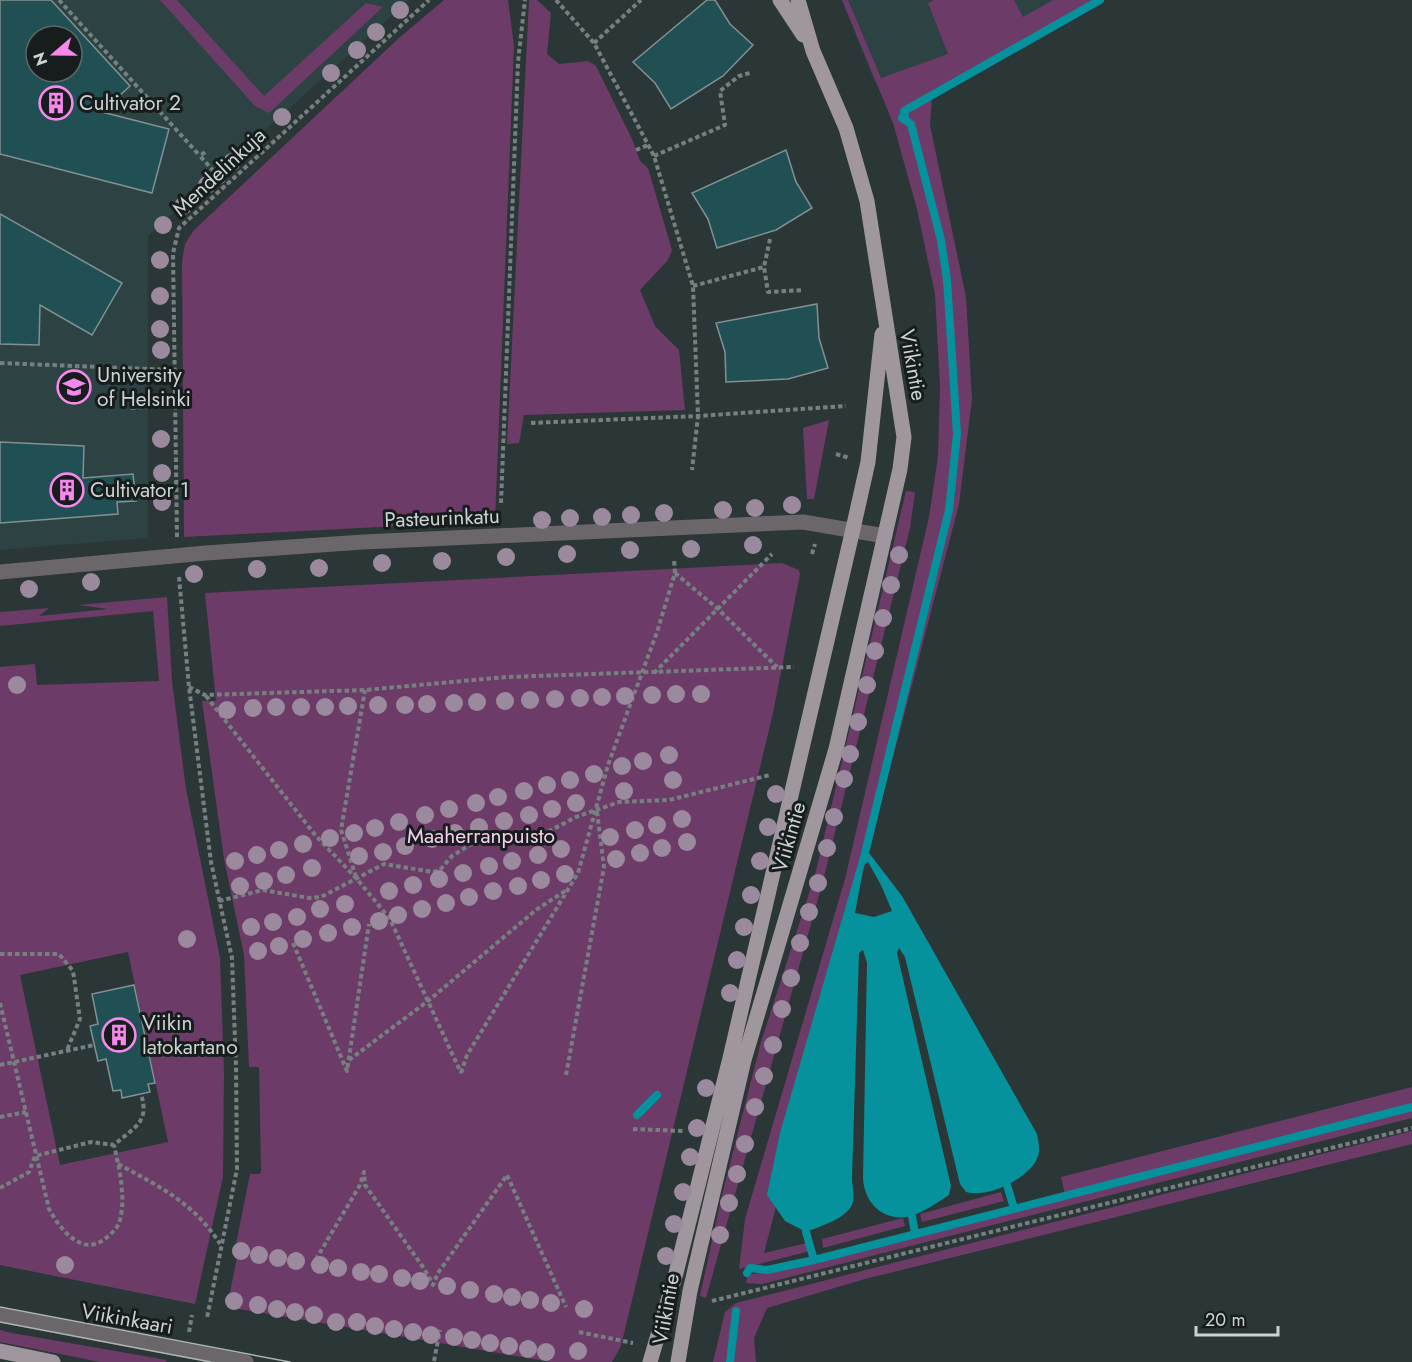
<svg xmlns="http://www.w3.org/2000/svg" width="1412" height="1362" font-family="Jost,sans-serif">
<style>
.built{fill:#2d4243;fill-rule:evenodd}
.green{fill:#6d3b68;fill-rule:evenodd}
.water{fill:#05929c;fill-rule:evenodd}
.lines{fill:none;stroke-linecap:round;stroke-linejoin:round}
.stream{stroke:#05929c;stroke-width:8}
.building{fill:#215054;stroke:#839091;stroke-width:1.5;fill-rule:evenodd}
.path{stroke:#778081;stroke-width:4;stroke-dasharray:4.5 3;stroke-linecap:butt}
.minor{stroke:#6a6669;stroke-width:15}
.major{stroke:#9f979d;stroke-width:15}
.tram{stroke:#abb3b3;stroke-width:1.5}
.tree{fill:#9b8a9d}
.labels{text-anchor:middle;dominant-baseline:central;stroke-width:6;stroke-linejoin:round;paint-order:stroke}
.poi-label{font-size:21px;fill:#ccd3d3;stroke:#171d1d;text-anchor:start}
.street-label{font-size:21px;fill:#ccd3d3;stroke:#171d1d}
.park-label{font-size:21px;fill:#f6cef0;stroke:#171d1d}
</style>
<rect width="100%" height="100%" fill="#2b3637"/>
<path class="built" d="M0 0H409L148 236V538L0 550ZM36 36H72V72H36Z
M842 0H1100L932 96 874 81Z"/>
<path class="green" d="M160 0H177L264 96 366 3 383 7 269 113 255 106Z
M444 0H508L514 46 495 521 184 537 182 261 185 244 194 230 399 38Z
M529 0H537L551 13 547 54 559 64 588 61 596 66 632 139 640 161 648 168 672 250 668 260 640 290 655 326 679 350 685 410 524 415 519 443 507 444Z
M842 0H848L881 78 948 54 928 3 935 0H1014L1023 17 1053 0H1100L932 96 930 125 966 297 972 399 959 504 764 1253 807 1243 810 1251 739 1269 745 1219 845 879 929 517 938 456 940 386 935 294 917 209 893 123Z
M829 420 814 499H807L803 428Z
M906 491 915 492 910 528 823 881 706 1298 700 1296 722 1195 761 1042 815 875Z
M782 563 799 570 800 574 773 713 621 1346 612 1362H551L227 1307 238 1253 235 1249 250 1174H260L261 1170 259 1067H249L244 955 224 859 202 701H216L205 593Z
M167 597 172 681 186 789 220 958 224 1072 223 1177 195 1304 0 1265V667L35 664 37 685 159 681 153 611 0 626V612L49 608 39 616 108 609 78 605ZM128 952 168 1142 60 1165 20 975Z
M1412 1087V1118L762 1284 746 1283 748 1274 766 1273 1066 1199 1061 1177Z
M1412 1131V1144L865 1279 767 1308 754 1338 756 1362H713L725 1312 736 1303Z
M1001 1192 1004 1201 922 1222 920 1214Z
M903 1218 905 1226 823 1248 822 1239Z
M0 1330 12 1333 167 1360 166 1362H100L0 1342Z"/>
<path class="water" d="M866 849 902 896 1037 1134C1039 1144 1041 1152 1036 1161 1024 1181 987 1198 966 1192L960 1184 905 957 899 948 897 953 951 1186 949 1195C938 1202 924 1212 911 1216 884 1223 864 1203 863 1178L867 963 863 950 859 953 852 1178C852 1186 855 1195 853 1202 848 1219 820 1226 806 1232L785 1221 767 1195 780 1133 862 850ZM868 862 881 885 892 911 874 917 855 913 864 865Z"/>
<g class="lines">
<path class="stream" d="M905 119 904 111 1100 0
M866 849 949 510 957 434 947 280 941 240 911 124 902 118
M637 1115 657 1095
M1007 1185 1014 1208
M912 1216 915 1233
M806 1232 814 1260
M747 1273 750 1268 767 1270 814 1260 1412 1107
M730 1362 736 1311"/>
</g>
<path class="building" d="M0 0H51L130 86 102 112 169 129 152 193 0 154ZM36 36H72V72H36Z
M707 0H715L730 24 753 45 723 76 671 109 655 83 633 62Z
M786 150 796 182 812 208 776 230 717 248 708 219 692 193Z
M0 214 122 283 92 335 40 305 39 345 0 344Z
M817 304 819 338 828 368 788 379 726 382 725 352 716 323Z
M0 442 84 446 83 478 133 474 136 501 117 502 118 514 0 523Z
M134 985 155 1083 148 1084 150 1092 122 1098 121 1090 113 1091 106 1059 98 1061 90 1026 98 1024 92 994Z"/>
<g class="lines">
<path class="path" d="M59 0 200 156
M556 0 594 43 654 156 693 286 698 416 692 470
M594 43 641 0
M636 150 648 145
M205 152 200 156 226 185
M654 156 725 125 720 91 739 76 750 73
M770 239 764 267 768 292 804 290
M693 286 764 267
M0 363 174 370
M131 408 174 405
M531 423 698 416 846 406
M836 454 849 458
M501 503 518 62 525 0
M177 537 173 253 179 228 429 0
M812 554 815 544
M675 573 718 609 777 667
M179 577 189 687 211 862 232 958 236 1067 237 1169 207 1318
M654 673 772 554
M189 687 205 695 365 690 506 677 794 667
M206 696 316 836 356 878 390 919 461 1073
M356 877 341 830 365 690
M219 901 263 890 309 898 321 897 384 864 433 872 440 870 452 856 478 840 542 835 576 817 619 802 669 800 770 775
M293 943 347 1071 369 924
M0 954H59L73 971 80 1019 67 1050
M0 1003 49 1209C60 1229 82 1258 106 1238 112 1233 118 1228 120 1220 126 1196 119 1168 114 1145
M349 1060 428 1001 536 910 565 891
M0 1065 94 1045
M461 1073 467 1055 578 873 608 765 657 632 675 573 674 559
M566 1075 604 867 597 812
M0 1117 26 1112
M633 1129 684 1131
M118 1164C159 1186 195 1204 220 1244
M0 1188 29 1172 35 1156 91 1142 114 1145C134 1127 150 1123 141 1094
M312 1266 360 1185 364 1172 365 1185 425 1270 433 1285 438 1273 507 1175 566 1307
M712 1301 1412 1128
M189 1332 192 1315
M579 1332 633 1343
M434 1361 440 1330"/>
<path class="minor" d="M0 572 206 553 363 542 803 522 885 536
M0 1315 246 1362"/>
<path class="major" d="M780 0 803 35
M0 1351 53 1362
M650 1362 676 1273 730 1058 853 529 868 462 882 334
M678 1362 690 1291 744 1060 836 749 900 469 904 437 867 201 846 128 813 51 798 0"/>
<path class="tram" d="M0 1307 290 1362
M0 1322 211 1362"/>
</g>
<g class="tree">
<circle cx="400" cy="10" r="9"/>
<circle cx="376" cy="32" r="9"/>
<circle cx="357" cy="50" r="9"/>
<circle cx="331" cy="73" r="9"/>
<circle cx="282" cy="117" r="9"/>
<circle cx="232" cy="162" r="9"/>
<circle cx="207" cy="185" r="9"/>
<circle cx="183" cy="206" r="9"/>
<circle cx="163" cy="225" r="9"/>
<circle cx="160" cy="260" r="9"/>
<circle cx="160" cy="296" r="9"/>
<circle cx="160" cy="329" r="9"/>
<circle cx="161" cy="350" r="9"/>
<circle cx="161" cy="439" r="9"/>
<circle cx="162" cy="473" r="9"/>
<circle cx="162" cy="502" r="9"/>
<circle cx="792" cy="505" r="9"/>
<circle cx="755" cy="508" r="9"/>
<circle cx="723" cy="510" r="9"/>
<circle cx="664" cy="513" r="9"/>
<circle cx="631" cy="515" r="9"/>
<circle cx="602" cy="517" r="9"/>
<circle cx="570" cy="518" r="9"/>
<circle cx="542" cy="520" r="9"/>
<circle cx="753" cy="545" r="9"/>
<circle cx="691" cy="549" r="9"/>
<circle cx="630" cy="550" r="9"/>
<circle cx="567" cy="554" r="9"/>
<circle cx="899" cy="555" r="9"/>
<circle cx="506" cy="557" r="9"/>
<circle cx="442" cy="561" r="9"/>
<circle cx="382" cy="563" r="9"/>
<circle cx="319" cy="568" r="9"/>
<circle cx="257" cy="569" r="9"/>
<circle cx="194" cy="574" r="9"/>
<circle cx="91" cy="582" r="9"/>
<circle cx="891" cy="585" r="9"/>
<circle cx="29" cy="589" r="9"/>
<circle cx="883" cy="618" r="9"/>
<circle cx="875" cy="651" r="9"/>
<circle cx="17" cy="685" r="9"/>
<circle cx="867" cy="685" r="9"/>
<circle cx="676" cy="694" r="9"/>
<circle cx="701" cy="694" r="9"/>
<circle cx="652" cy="695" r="9"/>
<circle cx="625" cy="696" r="9"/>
<circle cx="602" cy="697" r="9"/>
<circle cx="580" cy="698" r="9"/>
<circle cx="555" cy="699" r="9"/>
<circle cx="530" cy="700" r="9"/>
<circle cx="505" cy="701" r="9"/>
<circle cx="477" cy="702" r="9"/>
<circle cx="454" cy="703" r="9"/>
<circle cx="427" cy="704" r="9"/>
<circle cx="378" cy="705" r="9"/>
<circle cx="405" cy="705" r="9"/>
<circle cx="348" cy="706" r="9"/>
<circle cx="276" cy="707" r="9"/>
<circle cx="301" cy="707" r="9"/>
<circle cx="325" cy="707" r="9"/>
<circle cx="253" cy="708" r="9"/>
<circle cx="227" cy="710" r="9"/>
<circle cx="858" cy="722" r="9"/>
<circle cx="850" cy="754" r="9"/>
<circle cx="669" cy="755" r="9"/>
<circle cx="643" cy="761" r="9"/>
<circle cx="622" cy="766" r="9"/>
<circle cx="594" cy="774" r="9"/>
<circle cx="844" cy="779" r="9"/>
<circle cx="570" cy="780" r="9"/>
<circle cx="673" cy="780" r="9"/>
<circle cx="547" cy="785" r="9"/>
<circle cx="524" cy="791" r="9"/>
<circle cx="624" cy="791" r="9"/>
<circle cx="776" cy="794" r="9"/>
<circle cx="498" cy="797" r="9"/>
<circle cx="476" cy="803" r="9"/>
<circle cx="576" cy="803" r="9"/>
<circle cx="449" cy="809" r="9"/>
<circle cx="552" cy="809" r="9"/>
<circle cx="425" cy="815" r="9"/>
<circle cx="529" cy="815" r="9"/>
<circle cx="834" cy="817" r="9"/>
<circle cx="682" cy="819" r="9"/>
<circle cx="504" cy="821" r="9"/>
<circle cx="399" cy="822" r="9"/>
<circle cx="657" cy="825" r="9"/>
<circle cx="479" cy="827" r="9"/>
<circle cx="768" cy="827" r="9"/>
<circle cx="375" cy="828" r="9"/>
<circle cx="635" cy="830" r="9"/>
<circle cx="354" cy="833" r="9"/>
<circle cx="455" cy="833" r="9"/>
<circle cx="610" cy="837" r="9"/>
<circle cx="330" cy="838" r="9"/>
<circle cx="432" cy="839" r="9"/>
<circle cx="687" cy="842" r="9"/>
<circle cx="303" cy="844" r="9"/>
<circle cx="405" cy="846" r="9"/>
<circle cx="662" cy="848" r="9"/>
<circle cx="827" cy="848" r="9"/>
<circle cx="561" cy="849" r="9"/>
<circle cx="279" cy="850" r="9"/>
<circle cx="383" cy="852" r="9"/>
<circle cx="640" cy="853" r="9"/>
<circle cx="257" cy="855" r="9"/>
<circle cx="538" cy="855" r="9"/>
<circle cx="359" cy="856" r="9"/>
<circle cx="616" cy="859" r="9"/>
<circle cx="235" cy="861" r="9"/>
<circle cx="512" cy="861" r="9"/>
<circle cx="760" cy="861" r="9"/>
<circle cx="489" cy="866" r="9"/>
<circle cx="312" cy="868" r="9"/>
<circle cx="463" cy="873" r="9"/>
<circle cx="565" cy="874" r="9"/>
<circle cx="286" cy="875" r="9"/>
<circle cx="439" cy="879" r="9"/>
<circle cx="541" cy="880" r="9"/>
<circle cx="264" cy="881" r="9"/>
<circle cx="818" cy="883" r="9"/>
<circle cx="413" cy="885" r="9"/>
<circle cx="240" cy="886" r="9"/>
<circle cx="518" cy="886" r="9"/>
<circle cx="389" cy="891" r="9"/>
<circle cx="493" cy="891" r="9"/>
<circle cx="751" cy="895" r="9"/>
<circle cx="469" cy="897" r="9"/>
<circle cx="446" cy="903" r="9"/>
<circle cx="345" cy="904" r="9"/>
<circle cx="320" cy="909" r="9"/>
<circle cx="422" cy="909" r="9"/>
<circle cx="809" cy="912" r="9"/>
<circle cx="398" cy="915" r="9"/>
<circle cx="297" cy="917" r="9"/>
<circle cx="379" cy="921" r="9"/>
<circle cx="273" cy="922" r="9"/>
<circle cx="251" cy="927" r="9"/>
<circle cx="352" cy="927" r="9"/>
<circle cx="744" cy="927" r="9"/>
<circle cx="328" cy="933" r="9"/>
<circle cx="187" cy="939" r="9"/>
<circle cx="303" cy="939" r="9"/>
<circle cx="800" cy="943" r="9"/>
<circle cx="279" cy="946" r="9"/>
<circle cx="258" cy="951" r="9"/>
<circle cx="737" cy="960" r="9"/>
<circle cx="791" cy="978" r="9"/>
<circle cx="730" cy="993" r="9"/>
<circle cx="782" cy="1009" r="9"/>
<circle cx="773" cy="1045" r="9"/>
<circle cx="764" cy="1076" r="9"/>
<circle cx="706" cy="1088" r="9"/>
<circle cx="755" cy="1107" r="9"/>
<circle cx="697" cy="1128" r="9"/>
<circle cx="745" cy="1144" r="9"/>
<circle cx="690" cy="1157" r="9"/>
<circle cx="737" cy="1174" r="9"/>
<circle cx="683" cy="1192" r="9"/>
<circle cx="729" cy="1203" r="9"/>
<circle cx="674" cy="1224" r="9"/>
<circle cx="720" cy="1235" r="9"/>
<circle cx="241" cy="1251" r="9"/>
<circle cx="259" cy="1255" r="9"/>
<circle cx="666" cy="1256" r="9"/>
<circle cx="278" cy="1258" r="9"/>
<circle cx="296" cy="1261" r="9"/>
<circle cx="65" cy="1265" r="9"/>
<circle cx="320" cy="1265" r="9"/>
<circle cx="338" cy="1268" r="9"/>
<circle cx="361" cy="1272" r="9"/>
<circle cx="379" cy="1274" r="9"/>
<circle cx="402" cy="1278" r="9"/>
<circle cx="420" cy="1281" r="9"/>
<circle cx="447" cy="1286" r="9"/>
<circle cx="470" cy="1290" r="9"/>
<circle cx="494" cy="1294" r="9"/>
<circle cx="512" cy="1297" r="9"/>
<circle cx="530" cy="1300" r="9"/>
<circle cx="234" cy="1301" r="9"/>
<circle cx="551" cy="1303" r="9"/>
<circle cx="258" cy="1305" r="9"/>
<circle cx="277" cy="1309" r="9"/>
<circle cx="584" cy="1309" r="9"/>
<circle cx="295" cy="1312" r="9"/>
<circle cx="314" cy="1315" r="9"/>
<circle cx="336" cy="1322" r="9"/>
<circle cx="357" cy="1322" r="9"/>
<circle cx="375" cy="1326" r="9"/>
<circle cx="394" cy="1329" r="9"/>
<circle cx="413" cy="1332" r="9"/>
<circle cx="431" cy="1335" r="9"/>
<circle cx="454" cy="1337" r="9"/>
<circle cx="472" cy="1340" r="9"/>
<circle cx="490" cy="1343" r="9"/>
<circle cx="509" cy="1346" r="9"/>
<circle cx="528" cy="1349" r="9"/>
<circle cx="578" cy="1351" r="9"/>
<circle cx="546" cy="1352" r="9"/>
</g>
<defs>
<symbol id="building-ring" viewBox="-11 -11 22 22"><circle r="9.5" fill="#171d1d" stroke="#f788eb" stroke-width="1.5"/><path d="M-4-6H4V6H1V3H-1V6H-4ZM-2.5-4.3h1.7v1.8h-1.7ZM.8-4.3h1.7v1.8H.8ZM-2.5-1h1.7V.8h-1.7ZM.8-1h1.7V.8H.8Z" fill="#f788eb"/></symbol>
<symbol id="university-ring" viewBox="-11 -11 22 22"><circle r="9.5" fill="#171d1d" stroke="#f788eb" stroke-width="1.5"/><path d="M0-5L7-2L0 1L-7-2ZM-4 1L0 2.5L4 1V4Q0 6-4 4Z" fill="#f788eb"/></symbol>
</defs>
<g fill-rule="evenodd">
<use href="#building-ring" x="37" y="84" width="38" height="38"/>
<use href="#university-ring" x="55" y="368" width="38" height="38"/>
<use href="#building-ring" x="48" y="471" width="38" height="38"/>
<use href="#building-ring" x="100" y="1016" width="38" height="38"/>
</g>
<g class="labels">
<g class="poi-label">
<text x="79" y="103">Cultivator 2</text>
<text x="97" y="375">University<tspan x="97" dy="24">of Helsinki</tspan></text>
<text x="90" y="490">Cultivator 1</text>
<text x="142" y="1023">Viikin<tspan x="142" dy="24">latokartano</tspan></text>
</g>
<g class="street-label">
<text transform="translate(219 172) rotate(-43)">Mendelinkuja</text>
<text transform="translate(913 365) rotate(80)">Viikintie</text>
<text transform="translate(442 518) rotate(-2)">Pasteurinkatu</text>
<text transform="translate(789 837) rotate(-74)">Viikintie</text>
<text transform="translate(666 1309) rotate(-80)">Viikintie</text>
<text transform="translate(127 1319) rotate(10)">Viikinkaari</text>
</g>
<g class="park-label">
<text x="481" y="836">Maaherranpuisto</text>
</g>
</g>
<g transform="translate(54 54) rotate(250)"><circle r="28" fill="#171d1d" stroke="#5f6666" stroke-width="1.5"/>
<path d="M0-4.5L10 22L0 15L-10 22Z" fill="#f788eb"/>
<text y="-9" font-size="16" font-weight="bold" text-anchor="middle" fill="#ccd3d3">N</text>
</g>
<path d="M1196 1326v9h82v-9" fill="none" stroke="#ccd3d3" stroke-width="3"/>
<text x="1205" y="1326" font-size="18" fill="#ccd3d3" stroke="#171d1d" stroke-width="4.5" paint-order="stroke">20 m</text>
</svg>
